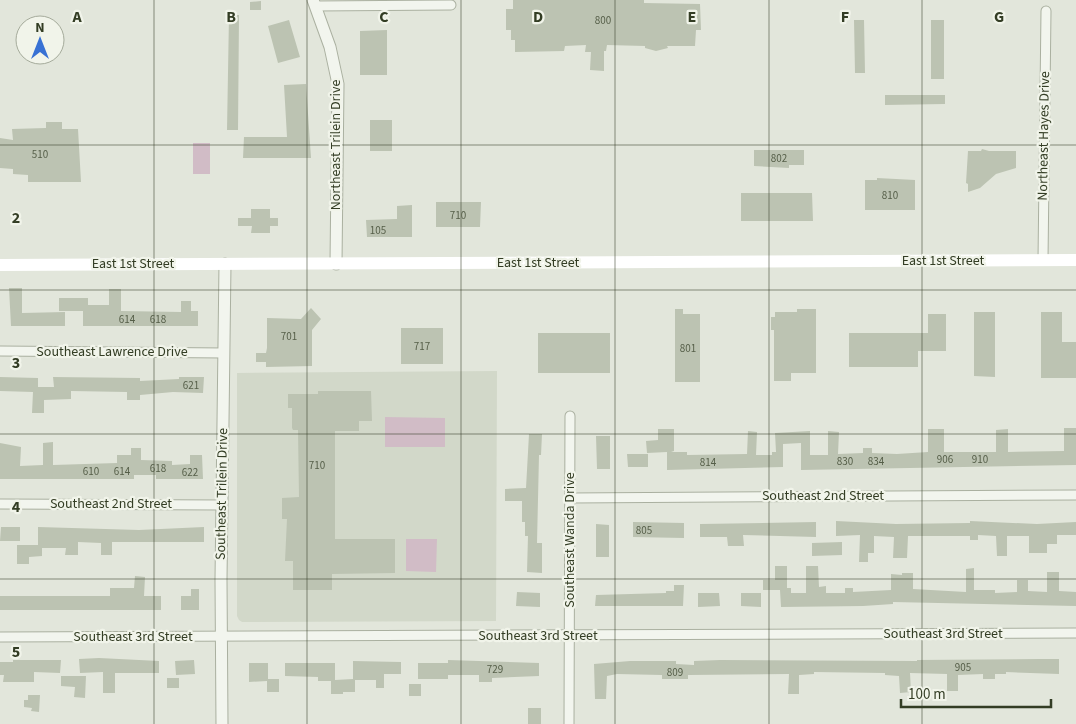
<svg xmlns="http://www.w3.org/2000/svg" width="1076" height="724" font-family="'Source Sans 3',sans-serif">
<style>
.built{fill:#d2d8c9}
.green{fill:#d1bcc6}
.building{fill:#bcc3b2}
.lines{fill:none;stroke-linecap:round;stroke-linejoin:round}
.minor-casing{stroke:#aab0a0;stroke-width:11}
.tertiary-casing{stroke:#aab0a0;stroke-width:13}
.minor{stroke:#f2f5ee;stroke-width:9}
.tertiary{stroke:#f2f5ee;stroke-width:11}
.secondary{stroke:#fff;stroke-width:12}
.grid{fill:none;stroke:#333d24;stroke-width:1;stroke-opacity:0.55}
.labels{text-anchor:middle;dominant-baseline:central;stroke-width:4.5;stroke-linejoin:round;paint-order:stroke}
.number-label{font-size:11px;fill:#555e48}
.street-label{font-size:14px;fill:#333d24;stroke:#f1f4ea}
.grid-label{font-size:16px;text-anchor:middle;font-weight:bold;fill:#333d24;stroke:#f1f4ea;stroke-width:4.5;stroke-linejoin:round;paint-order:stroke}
</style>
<rect width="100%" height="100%" fill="#e2e6db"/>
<path class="built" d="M497 371 496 621 242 622 239 620 237 616V373Z"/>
<path class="green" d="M193 143H210V174H193Z
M385 417 445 418V447H385Z
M406 539H437L436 572 406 571Z"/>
<path class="building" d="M513 0H644V3L700 4 701 30H696L695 46H667L668 48 656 51 645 48V46L607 45 606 51H604V71L590 70 591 52H585L586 45 565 46 564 51 515 52V40H511V30H506V9H513Z
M261 1V10H250V2Z
M229 15H239L238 130H227Z
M289 20 300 57 278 63 268 26Z
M854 20H864L865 73H855Z
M931 20H944V79H931Z
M387 30V75H360V31Z
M306 84 311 158H243L244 137H287L284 85Z
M885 95H945V104L885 105Z
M370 120H392V151H370Z
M46 122H62V129H78L81 182H28V175L13 174V169L0 168V138L13 140 12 129 46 128Z
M982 149 989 151H1016V168L996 174 980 188 968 192V184L966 183 968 151H981Z
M754 150H804V165H789V168L754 166Z
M877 178 915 180V210H865V180H877Z
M741 193H812L813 221H741Z
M436 202H481L480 227H436Z
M412 205V237H367L366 220 397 219V206Z
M251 209H270V218H278V226H270V233H251L252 226H238V218H251Z
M9 288H22V313L65 312V326H11Z
M109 289H121V311L181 312V301H191V311H198V326H83V311H59V298H88V305H109Z
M311 308 321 319 312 330V366L266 367V362H256V353H266L267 348V318L301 319Z
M675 309H683V314H700V382H675Z
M797 309H816V373H791V381H774V330H771V317H775V312H797Z
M974 312H995V377L974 376Z
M1041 312H1062V342H1076V378H1041Z
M928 314H946V351H918V367H849V333H928Z
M401 328H443V364H401Z
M538 333H610V373H538Z
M0 377 38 378V387H54L53 377 140 378V381L179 379V377H204L203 393 173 392 140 395V400H127V392L71 391V399L44 400V413H32L33 392 0 391Z
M318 391H371L372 421H359V431H335V539H395V573L332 574V590H293V561H285L287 519H282V498L299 497 298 430H293L292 428V408H288V394H318Z
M1064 428H1076V465L801 470V443L783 444V467L667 470V452L647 453 646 441 658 440V429H674V451L671 452H687V455L747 454 748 431 757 432 756 455H772V452H776L775 433 810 431V455H828V431L839 432 838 454 863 453V448H872V453L897 454 928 452V429H944V452H996V430L1008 429V452L1064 451Z
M529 434H542L541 455H539L537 543H542V573L527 572 528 536H525V522H522V501H505V489L526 488Z
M596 436H610V469H597Z
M53 442V465L117 463V455H131V448H141V460L172 461V465L190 464V455H202L203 479H156V475H134V479H0V443L21 447 20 466 43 465V443Z
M627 454H648V467H628Z
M836 521 896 524 970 523V521L1037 524 1076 522V535H1057V544H1047V553H1029V536H1007V556H997L996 536 978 535V540H970V536H908L907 558H893L894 537 874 536V553H868V562H859L860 535 836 536Z
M633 522 684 523V538L633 537Z
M816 522V537L743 535 744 546H728L727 537H700V524Z
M596 524 609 525V557H596Z
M1 527H20V541H0Z
M38 527 139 530 204 527V542H112V555H101V543L78 542V555H65L66 548H42V556L29 557V564H17V545H38Z
M842 542V555L812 556V543Z
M775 566H787V588H791V593H806V566H818L819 587 826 586V593H845V588H853V592L891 590V574L902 575V573H913V589L966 592V569L974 568V590H995V593L1017 592V580H1028V591L1047 592V572H1059V591L1076 592V606L893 602V604L863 606 781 607 780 590H763V580H775Z
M135 576 145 577 144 596H161V610H0V596H110V588H134Z
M674 585H684L683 606H595L596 595 666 593V591H674Z
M191 589H199V610H181V596H191Z
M517 592 540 593V607L516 606Z
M698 593H719L720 606 698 607Z
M741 593H761V607L741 606Z
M99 658 159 661V673H115V693H103V672L80 673 79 659Z
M1040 659H1059V674L1006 672V674H995V679H983V674L958 675V691H947V674L910 673 911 692 900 693 899 676 885 675V673L814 672V674L799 675V694H788L789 674 688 675V679H662V675L617 674 607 676 606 699H595L594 664 630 661H676V664L694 665V661L720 660 917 661V660Z
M13 660H61L60 673 34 672V682H3L4 675H0V662H13Z
M194 660 195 674 176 675 175 661Z
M448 660 539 663V676L492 678V682H479V675H448V679H418V663H448Z
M353 661 401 662V674H384V688H376V680H355V692H343V694H331V681H318V677L285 676V663H335V680L353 679Z
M249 663H268V679H279V692H267V681L249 682Z
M61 676H86L85 698 74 697 75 687 61 686Z
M167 678H179V688H167Z
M409 684H421V696H409Z
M28 695H40L39 712 31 711 32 708 24 707V700H28Z
M528 708H541V724H528Z"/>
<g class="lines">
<defs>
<path id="minor" d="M315 6 451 5
M1043 260 1046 11
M0 351 224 353
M570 498 1076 495
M0 504 222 505
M0 637 1076 633
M569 724 570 416"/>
<path id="tertiary" d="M313 0 330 47 338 84 336 264
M222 724 221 580 225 264"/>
</defs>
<use href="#minor" class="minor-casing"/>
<use href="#tertiary" class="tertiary-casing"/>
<use href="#minor" class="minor"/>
<use href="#tertiary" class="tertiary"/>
<path class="secondary" d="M0 265 1076 260"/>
</g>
<path class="grid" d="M154 0V724M307 0V724M461 0V724M615 0V724M769 0V724M922 0V724M0 145H1076M0 290H1076M0 434H1076M0 579H1076"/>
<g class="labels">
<g class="number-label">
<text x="603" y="20">800</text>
<text x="40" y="154">510</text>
<text x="779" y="158">802</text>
<text x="890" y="195">810</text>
<text x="458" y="215">710</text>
<text x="378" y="230">105</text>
<text x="127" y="319">614</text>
<text x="158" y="319">618</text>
<text x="289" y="336">701</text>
<text x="422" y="346">717</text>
<text x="688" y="348">801</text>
<text x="191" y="385">621</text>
<text x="945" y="459">906</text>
<text x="980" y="459">910</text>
<text x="845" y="461">830</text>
<text x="876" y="461">834</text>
<text x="708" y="462">814</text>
<text x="317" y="465">710</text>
<text x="158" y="468">618</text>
<text x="91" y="471">610</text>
<text x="122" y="471">614</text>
<text x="190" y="472">622</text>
<text x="644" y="530">805</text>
<text x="963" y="667">905</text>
<text x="495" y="669">729</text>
<text x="675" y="672">809</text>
</g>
<g class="street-label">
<text transform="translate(1044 136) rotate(-89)">Northeast Hayes Drive</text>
<text transform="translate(336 145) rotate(-90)">Northeast Trilein Drive</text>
<text x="943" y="261">East 1st Street</text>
<text x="538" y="263">East 1st Street</text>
<text x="133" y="264">East 1st Street</text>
<text x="112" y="352">Southeast Lawrence Drive</text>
<text transform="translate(222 494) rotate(-89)">Southeast Trilein Drive</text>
<text x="823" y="496">Southeast 2nd Street</text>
<text x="111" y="504">Southeast 2nd Street</text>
<text transform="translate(570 540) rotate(-90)">Southeast Wanda Drive</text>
<text x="943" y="634">Southeast 3rd Street</text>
<text x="538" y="636">Southeast 3rd Street</text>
<text x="133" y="637">Southeast 3rd Street</text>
</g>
</g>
<g class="grid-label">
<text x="77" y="22">A</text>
<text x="231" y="22">B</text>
<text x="384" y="22">C</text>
<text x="538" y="22">D</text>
<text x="692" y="22">E</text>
<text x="845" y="22">F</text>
<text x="999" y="22">G</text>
<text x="16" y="223">2</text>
<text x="16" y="368">3</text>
<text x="16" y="512">4</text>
<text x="16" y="657">5</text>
</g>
<g transform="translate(40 40)"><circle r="24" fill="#f1f4ea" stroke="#a5ab9b"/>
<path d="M0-4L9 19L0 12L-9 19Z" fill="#3871d4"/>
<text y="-8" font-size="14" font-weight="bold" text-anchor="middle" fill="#333d24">N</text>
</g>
<path d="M901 699v8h150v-8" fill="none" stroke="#333d24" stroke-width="2.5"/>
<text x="908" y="699" font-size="15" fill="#333d24" stroke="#f1f4ea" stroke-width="4" paint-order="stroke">100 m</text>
</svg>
